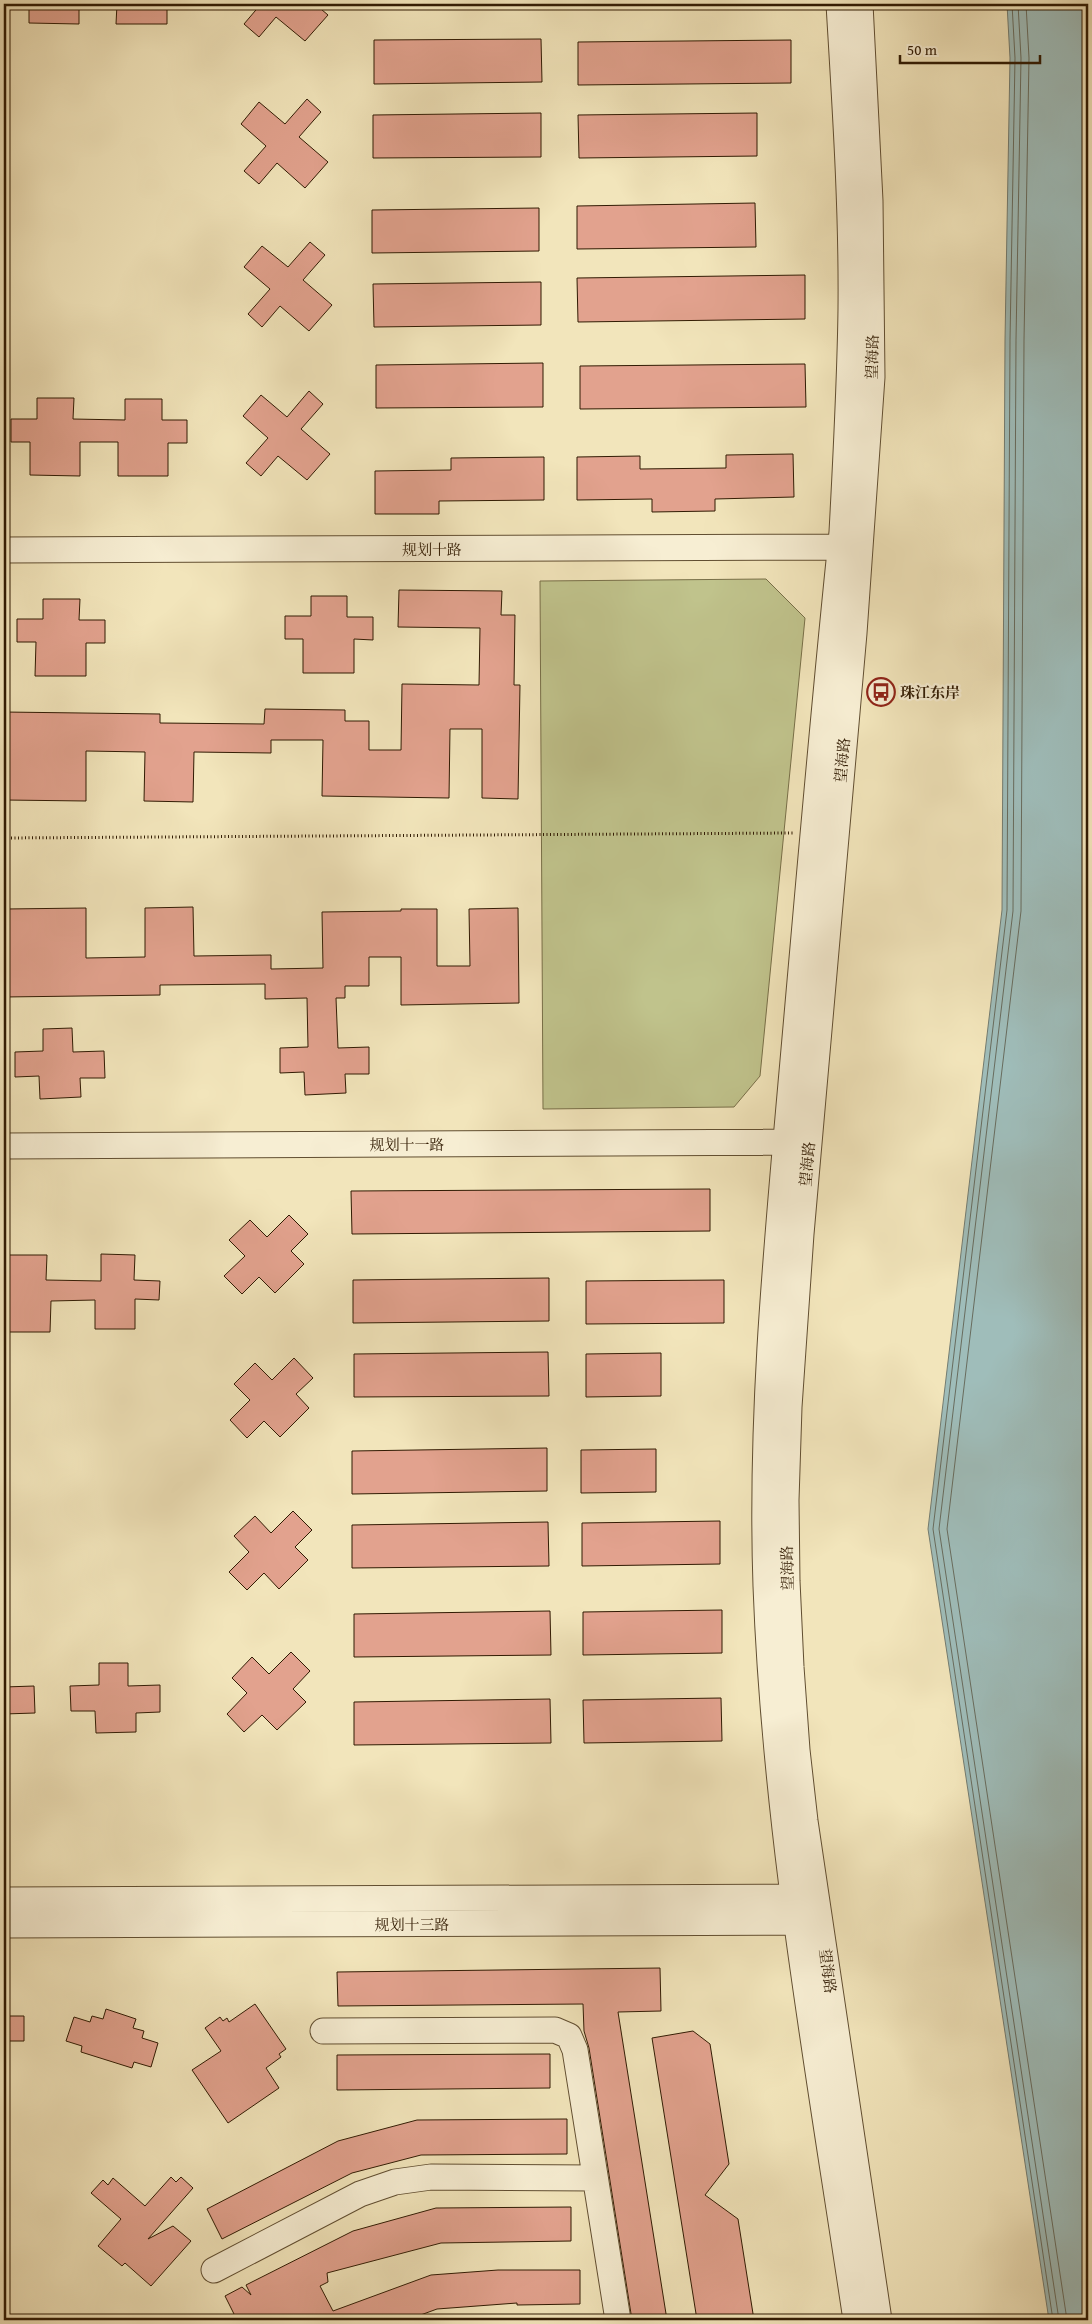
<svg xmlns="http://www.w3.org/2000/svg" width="1092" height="2324" font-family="'Gentium Book Plus','Noto Serif SC',serif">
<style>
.green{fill:#c0c38c;stroke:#786f48}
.water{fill:#9fbdba;stroke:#737c71}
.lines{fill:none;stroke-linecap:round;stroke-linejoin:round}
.shore{stroke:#686c5e;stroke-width:1}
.building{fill:#e2a28e;stroke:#311b03}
.minor-casing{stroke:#614e31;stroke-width:27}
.path{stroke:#311b03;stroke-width:3;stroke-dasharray:1 2.5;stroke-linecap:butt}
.minor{stroke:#f7eed3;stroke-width:25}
.labels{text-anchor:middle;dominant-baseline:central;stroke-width:4.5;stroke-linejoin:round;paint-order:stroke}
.street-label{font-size:15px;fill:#311b03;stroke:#f7eed3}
.poi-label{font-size:15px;font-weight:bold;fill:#311b03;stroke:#f7eed3;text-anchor:start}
</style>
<rect width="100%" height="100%" fill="#f2e5bb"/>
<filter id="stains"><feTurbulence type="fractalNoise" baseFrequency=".004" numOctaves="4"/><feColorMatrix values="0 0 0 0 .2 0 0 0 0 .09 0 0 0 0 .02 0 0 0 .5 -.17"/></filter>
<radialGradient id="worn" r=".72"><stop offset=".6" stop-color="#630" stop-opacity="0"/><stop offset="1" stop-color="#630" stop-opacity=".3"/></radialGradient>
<path class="green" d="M766 579 805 618 760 1076 734 1107 543 1109 540 581Z"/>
<path class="water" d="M1007 4H1088V2320H1049L928 1529 1002 910 1005 340 1010 58Z"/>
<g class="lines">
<path class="shore" d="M1012 4 1015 58 1010 340 1007 910 933 1529 1053 2320
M1018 4 1021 58 1016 340 1013 911 939 1529 1059 2320
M1026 4 1029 58 1024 340 1021 911 947 1529 1067 2320"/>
</g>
<path class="building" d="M29 4H79V24L29 23Z
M117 4H167V24H116Z
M261 4H315L328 15 305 41 276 17 259 37 244 24Z
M541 39 542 82 374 84V40Z
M791 40V83L578 85V42Z
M307 99 321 112 299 137 328 162 305 188 277 163 259 184 244 171 266 146 241 124 259 102 285 124Z
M541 113V157L373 158V115Z
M757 113V156L579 158 578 115Z
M755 203 756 247 577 249V206Z
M539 208V251L372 253V210Z
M310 242 325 255 303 280 332 305 309 331 280 306 262 327 248 314 270 289 244 267 262 246 288 267Z
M805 275V319L578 322 577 278Z
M541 282V325L374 327 373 284Z
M543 363V407L376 408V365Z
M805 364 806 407 580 409V366Z
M309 391 323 404 301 429 330 454 307 480 278 456 261 476 246 463 268 438 243 416 261 395 287 417Z
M37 398H74L73 419 125 420V399H162V420H187V443H168V476H118V442H80V476L30 475V442H11V419H37Z
M793 454 794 497 715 499V511L652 512V499L577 500V457L640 456V469L726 468V455Z
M544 457V500L439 501V514H375V471L451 470V458Z
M399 590 502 591 501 615H515L514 685H520L518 799 482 798V729H450L449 798 322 796 323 740H271V753L194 752 193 802 144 801 145 752 86 751V801L5 800 4 712 160 714V723L264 724 265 709 345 710V721H369V750H401L402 684 479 685 480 628 398 627Z
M311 596H347V617H373V640L354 639V673H303V639H285V616H311Z
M43 599H80L79 620H105V643H86V676H35L36 642H17V619H43Z
M193 907 194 956 271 955V969L323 968 322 912 401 911V909H437V966H470L469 909 518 908 519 1003 401 1005V957H369V986H345V998H336L338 1048 369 1047V1074H345L346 1093 305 1095 304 1072 280 1073V1048L308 1047 307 998 265 999V984L160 985V995L4 997 6 909 86 908V958L145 957V908Z
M72 1028 73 1052 104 1051 105 1078H80L81 1097 40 1099 39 1076 15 1077V1052L43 1051V1029Z
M710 1189V1231L352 1234 351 1191Z
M289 1215 308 1234 291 1251 304 1264 275 1293 259 1277 242 1294 224 1276 245 1256 229 1240 250 1220 267 1237Z
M101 1254 135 1255 134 1280 160 1281 159 1300 135 1299V1329H95V1300L51 1301 50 1332H4V1279H8V1255H47L46 1280 101 1281Z
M549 1278V1321L353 1323V1280Z
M724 1280V1323L586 1324V1281Z
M548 1352 549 1396 354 1397V1354Z
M661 1353V1396L586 1397V1354Z
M294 1358 313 1378 296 1394 309 1408 280 1437 264 1421 247 1438 230 1420 250 1400 234 1384 255 1363 272 1380Z
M547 1448V1491L352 1494V1451Z
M656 1449V1492L581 1493V1450Z
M293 1511 312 1530 295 1547 308 1560 279 1589 264 1573 247 1590 229 1572 249 1552 234 1536 255 1516 271 1533Z
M720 1521V1564L582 1566V1523Z
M548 1522 549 1566 352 1568V1525Z
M722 1610V1653L583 1655V1612Z
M550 1611 551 1655 354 1657V1614Z
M291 1652 310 1671 293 1689 306 1702 277 1730 262 1715 244 1732 227 1714 247 1693 232 1678 252 1657 269 1674Z
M99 1663H128V1686L160 1685V1712L136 1713V1732L96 1733 95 1711H71L70 1686 99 1685Z
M34 1686 35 1713 4 1714V1687Z
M721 1698 722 1741 584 1743 583 1700Z
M550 1699 551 1743 354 1745V1702Z
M660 1968 661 2011 618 2012 667 2320H632L589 2048 584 2031 583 2004 338 2006 337 1972Z
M255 2004 286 2049 279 2054 281 2057 266 2068 279 2088 228 2123 192 2070 221 2051 205 2028 220 2017 223 2021 227 2018 229 2022Z
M106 2009 136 2019 133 2028 144 2031 142 2038 158 2043 151 2067 134 2062 132 2068 81 2052 82 2046 66 2041 74 2017 90 2022 92 2016 103 2019Z
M4 2016H24V2041H4Z
M693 2031 710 2044 729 2164 705 2195 738 2219 754 2320H697L652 2038Z
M550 2054V2088L337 2090V2055Z
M567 2119V2154L421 2155 352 2173 222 2239 207 2209 338 2141 417 2120Z
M171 2177 176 2182 181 2177 193 2188 148 2239 173 2226 191 2241 151 2286 125 2263 122 2266 98 2246 121 2219 91 2193 103 2180 108 2185 113 2178 145 2206Z
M571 2207V2241L441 2243 327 2273 328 2282 320 2286 333 2311 431 2275 498 2270H580V2304L517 2305V2303L437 2309 407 2320H237L225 2296 242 2287 251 2295 246 2285 353 2231 436 2208Z"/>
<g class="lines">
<defs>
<path id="minor" d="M839 4C845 105 852 208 851 309 850 384 846 458 842 532 823 712 808 892 792 1072 777 1243 760 1414 766 1586 775 1832 820 2077 856 2320
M860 4 870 201 872 377 854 633 801 1234 789 1407 786 1500 787 1581 791 1667 797 1750 805 1821 879 2320
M4 550 858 547
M4 1146 802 1142
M4 1900 811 1897
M4 1925 814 1922
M323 2031 555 2030 569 2036 575 2050 618 2320
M214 2270 360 2194 395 2182 431 2177 595 2178"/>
</defs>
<use href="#minor" class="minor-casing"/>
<path class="path" d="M4 838 793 833"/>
<use href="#minor" class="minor"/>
</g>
<defs>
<symbol id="bus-ring" viewBox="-11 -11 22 22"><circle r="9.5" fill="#f7eed3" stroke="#8f2418" stroke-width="1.5"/><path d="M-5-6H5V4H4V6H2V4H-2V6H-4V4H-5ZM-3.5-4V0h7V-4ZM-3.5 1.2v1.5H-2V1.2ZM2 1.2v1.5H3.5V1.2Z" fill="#8f2418"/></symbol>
</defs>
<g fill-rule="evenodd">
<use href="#bus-ring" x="865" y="676" width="32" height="32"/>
</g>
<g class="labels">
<g class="street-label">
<text transform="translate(872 357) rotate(-89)">望海路</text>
<text x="432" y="549">规划十路</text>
<text transform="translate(842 760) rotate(-85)">望海路</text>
<text x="407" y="1144">规划十一路</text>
<text transform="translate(807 1164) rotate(-85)">望海路</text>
<text transform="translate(787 1568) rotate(-91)">望海路</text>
<text x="412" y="1924">规划十三路</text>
<text transform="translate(828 1971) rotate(82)">望海路</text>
</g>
<g class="poi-label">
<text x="900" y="692">珠江东岸</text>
</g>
</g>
<rect width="1092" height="2324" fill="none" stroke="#f2e5bb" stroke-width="20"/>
<rect x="5" y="5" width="1082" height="2314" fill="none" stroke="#311b03" stroke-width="2.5"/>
<rect x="10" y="10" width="1072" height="2304" fill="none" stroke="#311b03"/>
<path d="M900 55v8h140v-8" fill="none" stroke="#311b03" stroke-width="2.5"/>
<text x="907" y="55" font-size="15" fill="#311b03" stroke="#f7eed3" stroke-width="4" paint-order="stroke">50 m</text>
<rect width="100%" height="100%" filter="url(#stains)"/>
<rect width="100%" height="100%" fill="url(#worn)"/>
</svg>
